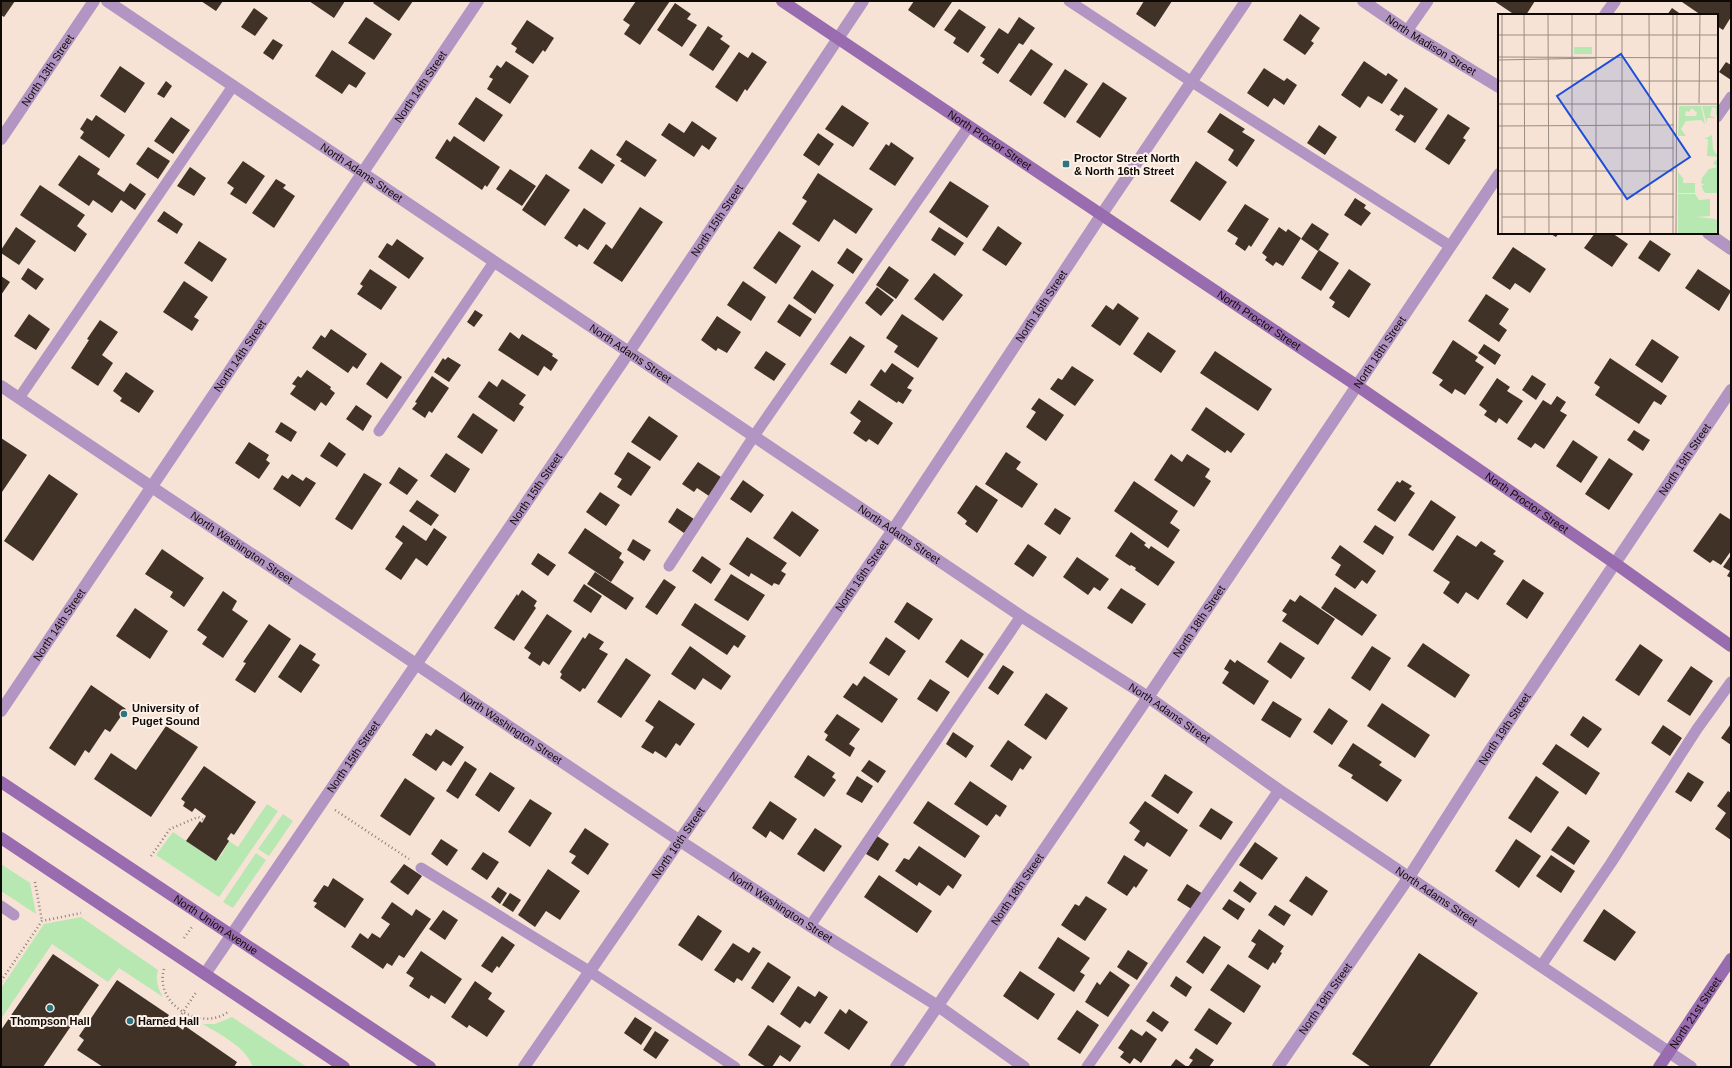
<svg xmlns="http://www.w3.org/2000/svg" width="1732" height="1068" font-family="Arial,sans-serif">
<style>
.green{fill:#b7e8b2}
.building{fill:#413228}
.lines{fill:none;stroke-linecap:round;stroke-linejoin:round}
.path{stroke:#8c7f76;stroke-width:2.5;stroke-dasharray:1 3;stroke-linecap:butt}
.lane{stroke:#b395c3;stroke-width:11}
.street{stroke:#b395c3;stroke-width:12}
.secondary{stroke:#996caf;stroke-width:12}
.poi-dot{fill:#2d757f;stroke:#fdf2ea;stroke-width:1.5}
.labels{text-anchor:middle;dominant-baseline:central;stroke-width:4;stroke-linejoin:round;paint-order:stroke}
.street-label{font-size:11px;fill:#100a06;stroke:#fdf2ea}
.poi-label{font-size:11px;font-weight:bold;fill:#100a06;stroke:#fdf2ea;text-anchor:start}
.inset-road{fill:none;stroke:#9a8c83;stroke-width:1}
.view{fill:#1d4ed8;fill-opacity:0.15;stroke:#1d4ed8;stroke-width:2}
.inset-edge{fill:none;stroke:#100a06;stroke-width:2}
</style>
<rect width="100%" height="100%" fill="#f6e3d6"/>
<path class="green" d="M267 804 278 811 219 897 156 855 173 832 216 861 220 856H221L229 841 238 847Z
M283 814 293 821 269 856 258 849Z
M256 853 266 860 233 908 223 902Z
M1 864 30 883 36 914 1 891Z
M81 917 158 970C155 980 158 989 163 997L119 968 108 982 52 944 1 1019V988L44 924Z
M232 1017 307 1067H253C245 1046 222 1036 203 1024H215Z"/>
<path class="building" d="M1 1H15L4 17 1 15Z
M201 1H223L216 11Z
M309 1H345L334 18Z
M375 1H413L399 21 373 3Z
M636 1H670L640 45 624 34 630 25 623 20Z
M914 1H951L952 2 934 28 908 10Z
M1144 1H1172L1155 27 1136 14Z
M1494 1H1535L1526 15H1515Z
M1683 1H1731V17L1723 30 1717 26V15H1701L1682 2Z
M675 3 691 14 687 19 697 25 682 47 657 30Z
M254 8 268 18 255 36 241 27Z
M1672 8 1682 15H1667Z
M959 9 986 27 968 53 953 43 956 38 944 30Z
M1300 14 1320 28 1311 41 1314 43 1305 55 1283 40Z
M366 17 392 34 374 60 348 43Z
M1019 17 1035 28 1023 45 1019 43 998 74 982 63 985 59 980 56 999 28 1008 34Z
M527 20 554 38 545 52 543 50 533 64 515 52 517 48 511 44Z
M708 26 723 36 720 39 730 46 713 71 689 55Z
M273 39 283 45 273 60 263 53Z
M1031 49 1053 64 1031 96 1009 81Z
M332 50 366 73 356 88 349 84 342 94 315 76Z
M739 52 748 58 752 52 767 62 747 91 745 89 737 102 715 87Z
M506 61 529 76 510 104 487 89 493 79 489 77 497 65 501 68Z
M1364 61 1386 76 1388 73 1398 80 1382 104 1368 96 1360 108 1341 95Z
M1726 62 1731 65V80L1719 72Z
M120 66 145 83 125 113 100 96Z
M1264 68 1284 81 1287 78 1297 85 1284 105 1274 98 1268 107 1247 93Z
M1065 69 1088 84 1065 118 1043 103Z
M166 81 172 86 164 98 157 94Z
M1103 82 1127 98 1100 138 1076 122Z
M1405 87 1438 109 1415 143 1395 130 1404 116 1400 114 1399 116 1390 110Z
M476 97 503 115 484 142 458 124Z
M842 105 869 123 853 147 825 129Z
M1220 113 1245 129 1242 132 1255 140 1237 167 1228 160 1234 150 1207 132Z
M1448 114 1470 128 1463 138 1466 140 1449 165 1425 149Z
M96 115 125 135 109 158 80 138 84 132 80 129 87 118 92 121Z
M171 117 190 130 173 154 154 141Z
M692 121 717 138 709 150 702 145 694 157 661 135 669 123 684 133Z
M1319 125 1337 137 1325 155 1307 143Z
M818 133 834 144 819 166 803 155Z
M454 136 500 167 487 187 485 185 482 190 435 158 447 139 450 142Z
M626 140 657 160 645 177 620 161 622 159 616 155Z
M891 142 914 158 895 186 869 169 886 144 889 146Z
M148 147 170 161 158 179 136 164Z
M591 149 615 165 602 184 578 168Z
M79 155 100 169 97 174 124 192 130 183 146 194 135 210 121 200 112 213 93 200 89 206 58 185Z
M243 161 265 176 246 204 230 194 234 188 227 183Z
M1196 161 1227 182 1200 221 1170 201Z
M190 167 206 178 194 196 177 186Z
M510 169 536 186 522 206 496 189Z
M818 173 873 209 856 234 834 219 819 242 792 224 807 201 802 198Z
M546 174 570 190 545 226 522 210Z
M276 179 286 185 283 188 295 196 274 228 252 213Z
M950 181 989 206 967 238 929 212Z
M40 185 85 215 77 226 87 234 75 252 20 215Z
M1355 198 1366 205 1364 208 1371 213 1361 226 1344 215Z
M1245 204 1269 219 1251 247 1249 245 1245 251 1235 244 1238 238 1227 231Z
M640 207 663 222 622 282 593 263 606 244 612 249Z
M584 208 606 223 588 250 579 244 577 247 564 238Z
M164 211 183 224 177 234 157 221Z
M1312 223 1329 234 1318 251 1301 239Z
M998 226 1022 243 1006 266 982 250Z
M16 227 36 241 19 265 1 253V250Z
M939 227 964 243 955 256 931 240Z
M1279 227 1286 232 1288 229 1301 238 1283 266 1276 262 1273 266 1265 260 1267 257 1262 253Z
M779 231 801 246 776 284 753 268Z
M1549 233H1559L1556 237Z
M1595 233H1612L1628 244 1612 267 1584 248Z
M397 239 424 258 409 279 378 257 387 243 392 246Z
M1650 240 1671 254 1659 272 1638 258Z
M199 241 227 259 212 282 184 263Z
M1513 247 1546 269 1530 293 1515 283 1510 290 1492 278Z
M847 248 863 259 853 274 837 263Z
M1319 250 1339 263 1321 291 1301 278Z
M889 266 909 280 896 299 876 285Z
M28 268 44 279 36 290 21 279Z
M370 269 397 287 381 310 357 294 363 286 360 284Z
M1349 269 1371 284 1349 318 1332 307 1335 302 1329 298Z
M1698 269 1731 291 1719 311 1685 288Z
M812 270 834 285 815 314 793 298Z
M934 273 963 295 943 321 914 299Z
M1 276 10 282 1 295Z
M184 281 208 297 194 317 199 320 192 331 163 312Z
M743 281 766 297 751 321 727 305Z
M877 287 894 300 881 316 865 303Z
M1486 294 1509 309 1499 324 1507 330 1499 342 1468 321Z
M1118 303 1139 318 1120 346 1091 326 1106 305 1113 310Z
M789 304 812 319 800 337 777 322Z
M475 310 483 315 474 327 467 322Z
M29 314 50 329 36 350 14 336Z
M902 314 938 338 918 368 894 352 898 346 886 338Z
M717 316 741 332 727 353 718 348 716 351 701 340Z
M100 320 118 332 102 355 113 363 98 386 71 368 89 340 87 339Z
M331 329 367 354 357 369 353 366 348 373 312 348 321 335 325 338Z
M510 332 519 339 522 334 553 354 552 356 558 360 551 371 544 366 538 376 498 350Z
M1148 332 1176 351 1161 373 1133 354Z
M850 336 865 346 846 374 830 364Z
M1652 339 1679 357 1662 383 1635 365Z
M1453 340 1478 357 1475 361 1484 367 1465 395 1455 389 1452 394 1439 385 1443 380 1432 373Z
M1484 344 1501 355 1495 365 1478 353Z
M766 351 786 364 774 381 754 368Z
M1215 351 1272 389 1258 411 1200 373Z
M448 357 461 365 449 382 434 372 443 358 445 360Z
M1610 358 1667 396 1661 405 1654 401 1639 424 1595 395 1600 387 1594 383Z
M381 362 402 377 387 399 366 384Z
M892 363 914 378 907 388 912 390 903 404 898 401 897 403 870 385 881 369 885 373Z
M1072 366 1094 380 1075 406 1050 389 1058 378 1062 380Z
M307 370 331 387 330 389 335 393 326 406 321 402 315 411 290 394 296 386 292 384 298 376 301 378Z
M126 372 154 391 139 413 120 401 122 398 113 391Z
M1532 375 1546 384 1536 400 1522 390Z
M432 376 449 388 432 413 429 411 425 418 412 409 417 403 415 402Z
M1497 378 1510 387 1507 391 1523 401 1507 424 1499 418 1496 423 1484 415 1487 411 1479 405Z
M502 379 526 395 519 404 524 407 514 422 478 397 489 381 497 387Z
M1557 396 1566 402 1560 411 1567 415 1544 449 1535 443 1531 448 1517 439 1543 400 1551 405Z
M1039 398 1064 415 1046 441 1026 427 1036 412 1031 409Z
M859 400 893 423 878 445 869 439 866 442 853 433 861 421 850 413Z
M356 405 372 416 363 431 346 419Z
M1206 407 1245 434 1231 453 1227 450 1225 453 1191 430Z
M473 413 498 430 482 454 457 437Z
M649 416 678 436 660 461 631 442Z
M281 422 297 432 291 442 275 432Z
M1634 430 1650 440 1643 451 1627 440Z
M1 438 27 455 2 492 1 491Z
M1573 440 1598 457 1581 483 1556 466Z
M249 442 269 455 266 460 270 463 259 479 235 463Z
M329 442 346 454 337 467 320 456Z
M628 452 651 467 631 496 617 487 622 479 614 474Z
M1006 452 1021 462 1016 469 1038 484 1022 508 985 484Z
M446 453 470 469 455 493 430 476Z
M1171 454 1182 462 1187 454 1210 469 1205 477 1211 481 1194 507 1154 480Z
M1609 458 1633 474 1609 510 1585 494Z
M698 462 721 477 709 496 697 488 694 492 682 484Z
M399 467 418 480 407 495 389 483Z
M364 473 382 484 352 530 335 519Z
M49 474 78 494 33 561 4 541Z
M292 474 303 481 306 477 316 483 300 507 273 489 282 475 288 479Z
M743 480 764 495 751 513 730 499Z
M1402 480 1412 486 1409 489 1415 493 1395 522 1377 510 1397 481 1400 483Z
M1134 481 1178 511 1170 523 1180 530 1168 548 1114 511Z
M976 485 998 500 977 533 965 524 967 521 957 513Z
M600 492 620 505 606 526 586 512Z
M417 500 439 515 431 526 409 511Z
M1431 500 1456 517 1433 551 1408 535Z
M677 508 694 519 684 533 668 522Z
M1055 508 1071 518 1060 535 1044 524Z
M792 511 819 530 800 557 773 538Z
M1720 513 1731 520V551L1721 565 1713 560 1710 563 1693 551Z
M403 525 426 541 434 528 447 537 427 566 416 558 401 580 385 569 403 543 395 537Z
M1375 525 1394 537 1383 555 1363 542Z
M585 528 622 553 619 558 624 562 611 582 568 553Z
M1131 532 1146 543 1144 545 1149 549 1151 546 1175 562 1158 586 1135 570 1136 568 1131 565 1130 566 1115 556Z
M1457 535 1476 547 1481 541 1496 551 1493 554 1504 561 1478 600 1466 592 1458 604 1443 593 1450 582 1433 571Z
M747 537 787 563 781 571 786 574 779 585 774 583 772 586 751 573 749 577 729 564Z
M633 539 651 550 644 561 627 550Z
M1028 544 1047 557 1033 577 1014 564Z
M1340 545 1376 571 1367 584 1362 580 1355 589 1335 575 1341 565 1331 558Z
M162 549 204 578 184 607 170 597 173 592 145 574Z
M538 553 556 565 548 576 531 564Z
M1731 555V578L1727 576 1730 571 1723 567Z
M702 556 721 569 711 584 692 571Z
M1077 557 1109 579 1100 591 1094 587 1088 595 1063 577Z
M595 572 634 598 626 610 587 584Z
M731 574 765 595 748 621 714 600Z
M664 579 676 587 657 615 645 607Z
M1523 579 1544 593 1527 619 1506 604Z
M584 584 602 596 591 613 573 601Z
M1335 587 1377 615 1362 636 1321 608Z
M1121 588 1146 604 1132 624 1107 608Z
M522 590 537 601 534 606 536 608 514 641 494 628 517 594 518 596Z
M223 591 237 601 232 610 248 621 223 658 202 644 207 637 197 630Z
M1300 595 1335 619 1318 645 1282 621 1287 614 1282 611 1290 599 1295 602Z
M907 602 933 619 919 640 894 622Z
M695 603 746 636 738 648 734 645 727 655 681 625Z
M135 608 168 631 150 659 116 636Z
M547 614 572 631 549 665 543 661 540 666 528 658 531 653 524 648Z
M269 624 291 639 255 693 235 680 246 663 243 662Z
M589 633 604 642 599 649 608 654 585 689 583 688 580 692 560 678 562 674 560 672 583 637 585 639Z
M886 637 906 651 889 676 869 663Z
M961 639 984 654 968 678 945 662Z
M1280 642 1305 658 1291 679 1267 662Z
M1423 643 1470 675 1455 698 1407 666Z
M300 644 316 654 312 660 320 665 301 693 278 677Z
M1640 644 1663 660 1639 696 1615 680Z
M690 646 731 676 721 690 703 678 695 690 671 674Z
M1372 646 1391 658 1370 691 1351 678Z
M626 658 651 675 621 718 597 702Z
M1230 659 1235 663 1237 660 1269 681 1254 705 1222 683 1229 672 1224 669Z
M1003 665 1014 672 998 695 988 688Z
M1691 666 1713 681 1690 716 1667 701Z
M864 676 898 699 882 723 843 697 853 683 857 686Z
M930 679 950 692 937 712 917 699Z
M91 685 126 709 110 732 105 729 89 753 85 750 75 766 49 748Z
M1046 693 1068 708 1046 740 1024 725Z
M659 700 695 724 680 746 676 743 666 758 655 751 653 754 641 747 654 727 645 721Z
M1273 701 1302 719 1290 738 1261 720Z
M1382 703 1430 735 1415 758 1367 726Z
M1329 708 1348 721 1332 745 1313 732Z
M837 714 860 729 849 744 855 748 850 757 825 740 828 735 824 732Z
M1583 716 1602 729 1588 748 1570 735Z
M1731 724V745L1721 738Z
M1663 725 1682 738 1670 756 1651 743Z
M166 726 198 747 151 817 94 779 111 753 136 770Z
M436 729 464 747 451 766 443 761 436 771 412 755 426 733 431 736Z
M953 732 974 746 966 758 946 744Z
M1008 740 1032 757 1023 770 1020 768 1012 781 990 766Z
M1353 743 1382 762 1379 765 1402 780 1387 802 1351 778 1353 775 1338 766Z
M1556 744 1600 773 1586 795 1542 764Z
M808 755 835 773 832 777 836 780 824 797 794 777Z
M869 760 886 771 878 783 861 771Z
M465 761 477 769 458 799 446 791Z
M204 766 256 802 234 835 231 833 227 839 229 841 216 861 186 841 200 821 202 823 206 816 195 808 192 812 183 806 185 802 181 799Z
M490 772 515 788 499 812 475 795Z
M1688 772 1704 782 1691 802 1675 792Z
M1165 774 1193 792 1178 814 1151 796Z
M857 776 873 786 862 803 846 794Z
M1536 776 1559 792 1531 833 1508 818Z
M405 778 435 798 410 836 380 816Z
M970 781 1007 806 1000 817 996 814 987 826 954 804Z
M1728 791 1731 793V840L1715 829 1726 813 1717 806Z
M530 799 552 813 530 847 508 832Z
M770 801 797 819 783 840 770 831 766 838 752 828Z
M928 801 980 836 965 858 913 823Z
M1145 801 1188 830 1170 857 1147 842 1144 847 1134 840 1140 831 1129 823Z
M1211 808 1233 822 1221 840 1199 826Z
M1568 826 1590 841 1574 865 1551 850Z
M585 828 609 844 588 875 571 863 576 856 569 852Z
M815 828 842 846 824 872 797 854Z
M877 836 889 844 878 861 866 854Z
M441 839 458 850 447 866 431 854Z
M1516 839 1541 856 1519 888 1495 871Z
M1255 842 1278 858 1262 880 1239 865Z
M919 846 962 875 953 889 948 885 940 896 919 882 917 886 895 871 904 858 909 860Z
M483 852 499 862 487 880 471 869Z
M1124 855 1148 870 1136 888 1134 886 1127 896 1107 883Z
M1551 855 1575 871 1561 893 1536 876Z
M404 864 422 876 408 895 390 882Z
M548 869 580 891 560 920 546 911 535 927 518 915Z
M879 875 932 911 917 933 864 897Z
M1306 876 1328 891 1312 916 1289 901Z
M333 878 364 899 345 928 314 907 317 903 313 901 324 885 328 887Z
M1240 881 1257 893 1250 903 1233 891Z
M1187 884 1203 894 1193 910 1177 900Z
M498 887 507 893 500 904 491 897Z
M510 893 521 900 513 912 502 905Z
M1086 896 1107 909 1085 941 1061 925 1075 904 1079 906Z
M1229 899 1245 909 1238 920 1222 909Z
M392 902 412 916 416 909 431 919 404 958 399 955 392 966 387 963 383 969 351 947 360 933 368 939 372 933 380 938 390 924 381 918Z
M1275 905 1291 915 1284 926 1268 915Z
M1604 909 1636 932 1615 961 1583 941Z
M443 910 458 920 445 940 429 929Z
M698 915 722 931 702 961 678 945Z
M1259 929 1284 946 1280 952 1282 953 1275 964 1273 962 1268 970 1248 957 1256 944 1251 941Z
M502 936 515 945 499 968 497 966 492 973 481 966Z
M1204 936 1221 947 1203 974 1186 962Z
M1058 937 1090 958 1080 972 1085 975 1074 992 1038 968Z
M733 943 749 953 753 947 761 952 742 981 737 978 734 983 714 970Z
M1128 950 1148 963 1137 980 1117 967Z
M421 951 462 979 445 1004 431 995 429 999 409 986 414 978 406 973Z
M1419 953 1478 993 1429 1067H1371L1352 1054Z
M53 954 99 985 43 1067H1V1030Z
M768 962 791 977 773 1003 751 988Z
M1228 964 1261 986 1244 1013 1210 990Z
M1020 971 1055 994 1038 1020 1003 996Z
M1110 971 1130 985 1108 1017 1085 1002 1097 982 1100 985Z
M1176 976 1192 987 1186 997 1170 986Z
M117 980 169 1015 167 1018 183 1030 185 1026 237 1062 234 1067H103L77 1050 84 1040 79 1036Z
M475 981 492 993 488 999 505 1011 487 1037 469 1025 467 1028 451 1017Z
M798 986 815 997 819 991 828 997 810 1024 805 1021 800 1028 780 1014Z
M1209 1008 1232 1023 1217 1045 1194 1030Z
M840 1009 846 1014 849 1009 868 1022 849 1050 824 1033Z
M1077 1010 1099 1025 1080 1054 1057 1039Z
M1153 1011 1169 1022 1162 1032 1146 1021Z
M635 1017 652 1028 641 1045 624 1033Z
M768 1025 801 1046 790 1062 780 1055 772 1067H766L748 1055Z
M1131 1029 1142 1036 1146 1031 1157 1039 1141 1063 1134 1058 1130 1064 1120 1057 1124 1052 1118 1048Z
M655 1031 669 1040 656 1059 643 1050Z
M1196 1048 1214 1060 1209 1067H1188L1193 1060 1189 1058Z
M1176 1059 1187 1067H1170Z"/>
<g class="lines">
<path class="path" d="M335 810 409 859
M151 856 170 829 198 817 204 820
M35 882 42 921
M184 938 192 927
M164 969C154 1004 200 1032 228 1012
M1 981 42 921 81 913
M175 1024 197 991"/>
<path class="lane" d="M1069 1 1192 82 1450 246
M1407 31 1428 1
M1717 117 1731 97
M19 398 233 86
M379 431 494 262
M669 566 754 436 969 126
M421 868 589 971 735 1067
M1 906 14 915
M810 926 1021 616
M1541 966 1611 863 1697 729 1731 682
M1087 1067 1279 790"/>
<g class="street">
<path id="s1" d="M107 1 1021 616 1148 697 1279 790 1691 1067"/>
<path id="s2" d="M1363 1 1407 31 1499 87"/>
<path d="M1605 15 1615 1"/>
<path id="s3" d="M1 139 94 1"/>
<path d="M1708 233 1731 249"/>
<path id="s4" d="M1 386 680 841 810 926 938 1006 1024 1067"/>
<path id="s5" d="M1 711 478 1"/>
<path id="s6" d="M205 974 629 352 863 1"/>
<path id="s7" d="M524 1067 893 530 1102 214 1246 1"/>
<path id="s8" d="M896 1067 1148 697 1499 174"/>
<path id="s9" d="M1278 1067 1409 877 1490 750 1731 390"/>
</g>
<g class="secondary">
<path id="s10" d="M782 1 1356 385 1616 564 1731 646"/>
<path id="s11" d="M1 782 430 1067"/>
<path d="M1 838 344 1067"/>
<path id="s12" d="M1659 1067 1731 959"/>
</g>
</g>
<g class="poi-dot">
<rect x="1062" y="160" width="8" height="8" rx="2"/>
<circle cx="124" cy="714" r="4"/>
<circle cx="50" cy="1008" r="4"/>
<circle cx="130" cy="1021" r="4"/>
</g>
<g class="labels">
<g class="street-label">
<text stroke="none"><textPath href="#s2" startOffset="81">North Madison Street</textPath></text>
<text stroke="none"><textPath href="#s3" startOffset="83">North 13th Street</textPath></text>
<text stroke="none"><textPath href="#s5" startOffset="752">North 14th Street</textPath></text>
<text stroke="none"><textPath href="#s10" startOffset="250">North Proctor Street</textPath></text>
<text stroke="none"><textPath href="#s1" startOffset="307">North Adams Street</textPath></text>
<text stroke="none"><textPath href="#s6" startOffset="911">North 15th Street</textPath></text>
<text stroke="none"><textPath href="#s7" startOffset="920">North 16th Street</textPath></text>
<text stroke="none"><textPath href="#s10" startOffset="574">North Proctor Street</textPath></text>
<text stroke="none"><textPath href="#s8" startOffset="863">North 18th Street</textPath></text>
<text stroke="none"><textPath href="#s1" startOffset="631">North Adams Street</textPath></text>
<text stroke="none"><textPath href="#s5" startOffset="428">North 14th Street</textPath></text>
<text stroke="none"><textPath href="#s9" startOffset="731">North 19th Street</textPath></text>
<text stroke="none"><textPath href="#s6" startOffset="587">North 15th Street</textPath></text>
<text stroke="none"><textPath href="#s10" startOffset="898">North Proctor Street</textPath></text>
<text stroke="none"><textPath href="#s1" startOffset="955">North Adams Street</textPath></text>
<text stroke="none"><textPath href="#s4" startOffset="290">North Washington Street</textPath></text>
<text stroke="none"><textPath href="#s7" startOffset="596">North 16th Street</textPath></text>
<text stroke="none"><textPath href="#s8" startOffset="539">North 18th Street</textPath></text>
<text stroke="none"><textPath href="#s5" startOffset="104">North 14th Street</textPath></text>
<text stroke="none"><textPath href="#s1" startOffset="1279">North Adams Street</textPath></text>
<text stroke="none"><textPath href="#s4" startOffset="614">North Washington Street</textPath></text>
<text stroke="none"><textPath href="#s9" startOffset="407">North 19th Street</textPath></text>
<text stroke="none"><textPath href="#s6" startOffset="263">North 15th Street</textPath></text>
<text stroke="none"><textPath href="#s7" startOffset="272">North 16th Street</textPath></text>
<text stroke="none"><textPath href="#s8" startOffset="215">North 18th Street</textPath></text>
<text stroke="none"><textPath href="#s1" startOffset="1603">North Adams Street</textPath></text>
<text stroke="none"><textPath href="#s4" startOffset="938">North Washington Street</textPath></text>
<text stroke="none"><textPath href="#s11" startOffset="258">North Union Avenue</textPath></text>
<text stroke="none"><textPath href="#s9" startOffset="83">North 19th Street</textPath></text>
<text stroke="none"><textPath href="#s12" startOffset="65">North 21st Street</textPath></text>
</g>
<g class="poi-label">
<text x="1074" y="158">Proctor Street North<tspan x="1074" dy="13">&amp; North 16th Street</tspan></text>
<text x="132" y="708">University of<tspan x="132" dy="13">Puget Sound</tspan></text>
<text x="50" y="1021" text-anchor="middle">Thompson Hall</text>
<text x="138" y="1021">Harned Hall</text>
</g>
</g>
<g transform="translate(1498 14)">
<rect width="220" height="220" fill="#f6e3d6"/>
<path d="M76 33H94V40H76ZM181 92H189L187 102H198L199 99 194 94 191 98 188 97 189 92H203L207 110 203 106 188 107 183 115 188 122H180ZM204 92H220V101H218V94L214 93 212 102 218 104H209V110ZM214 121 215 135 220 143 209 142 210 125H206ZM220 144V179H207L204 174V171H207L203 169 204 164 211 155 219 153 215 149ZM180 158 185 164V169H197V179H180ZM180 180H197L201 186 212 185V202L198 203 218 205 220 208 218 220H180Z" fill="#b7e8b2"/>
<path class="inset-road" d="M4 0V220M26 0 27 220M50 0 51 220M74 0V220M124 0V220M151 0 152 220M175 0V220M0 21H220M0 43 220 44M0 46 98 44M0 67H220M201 89 202 0M0 90H220M0 112 176 111M0 134H176M0 157H176M0 180H176M4 203H176M98 220V0M178 220 179 0"/>
<path class="view" d="M123 40 192 143 129 185 59 82Z"/>
<rect width="220" height="220" class="inset-edge"/>
</g>
<rect width="1732" height="1068" fill="none" stroke="#100a06" stroke-width="4"/>
</svg>
